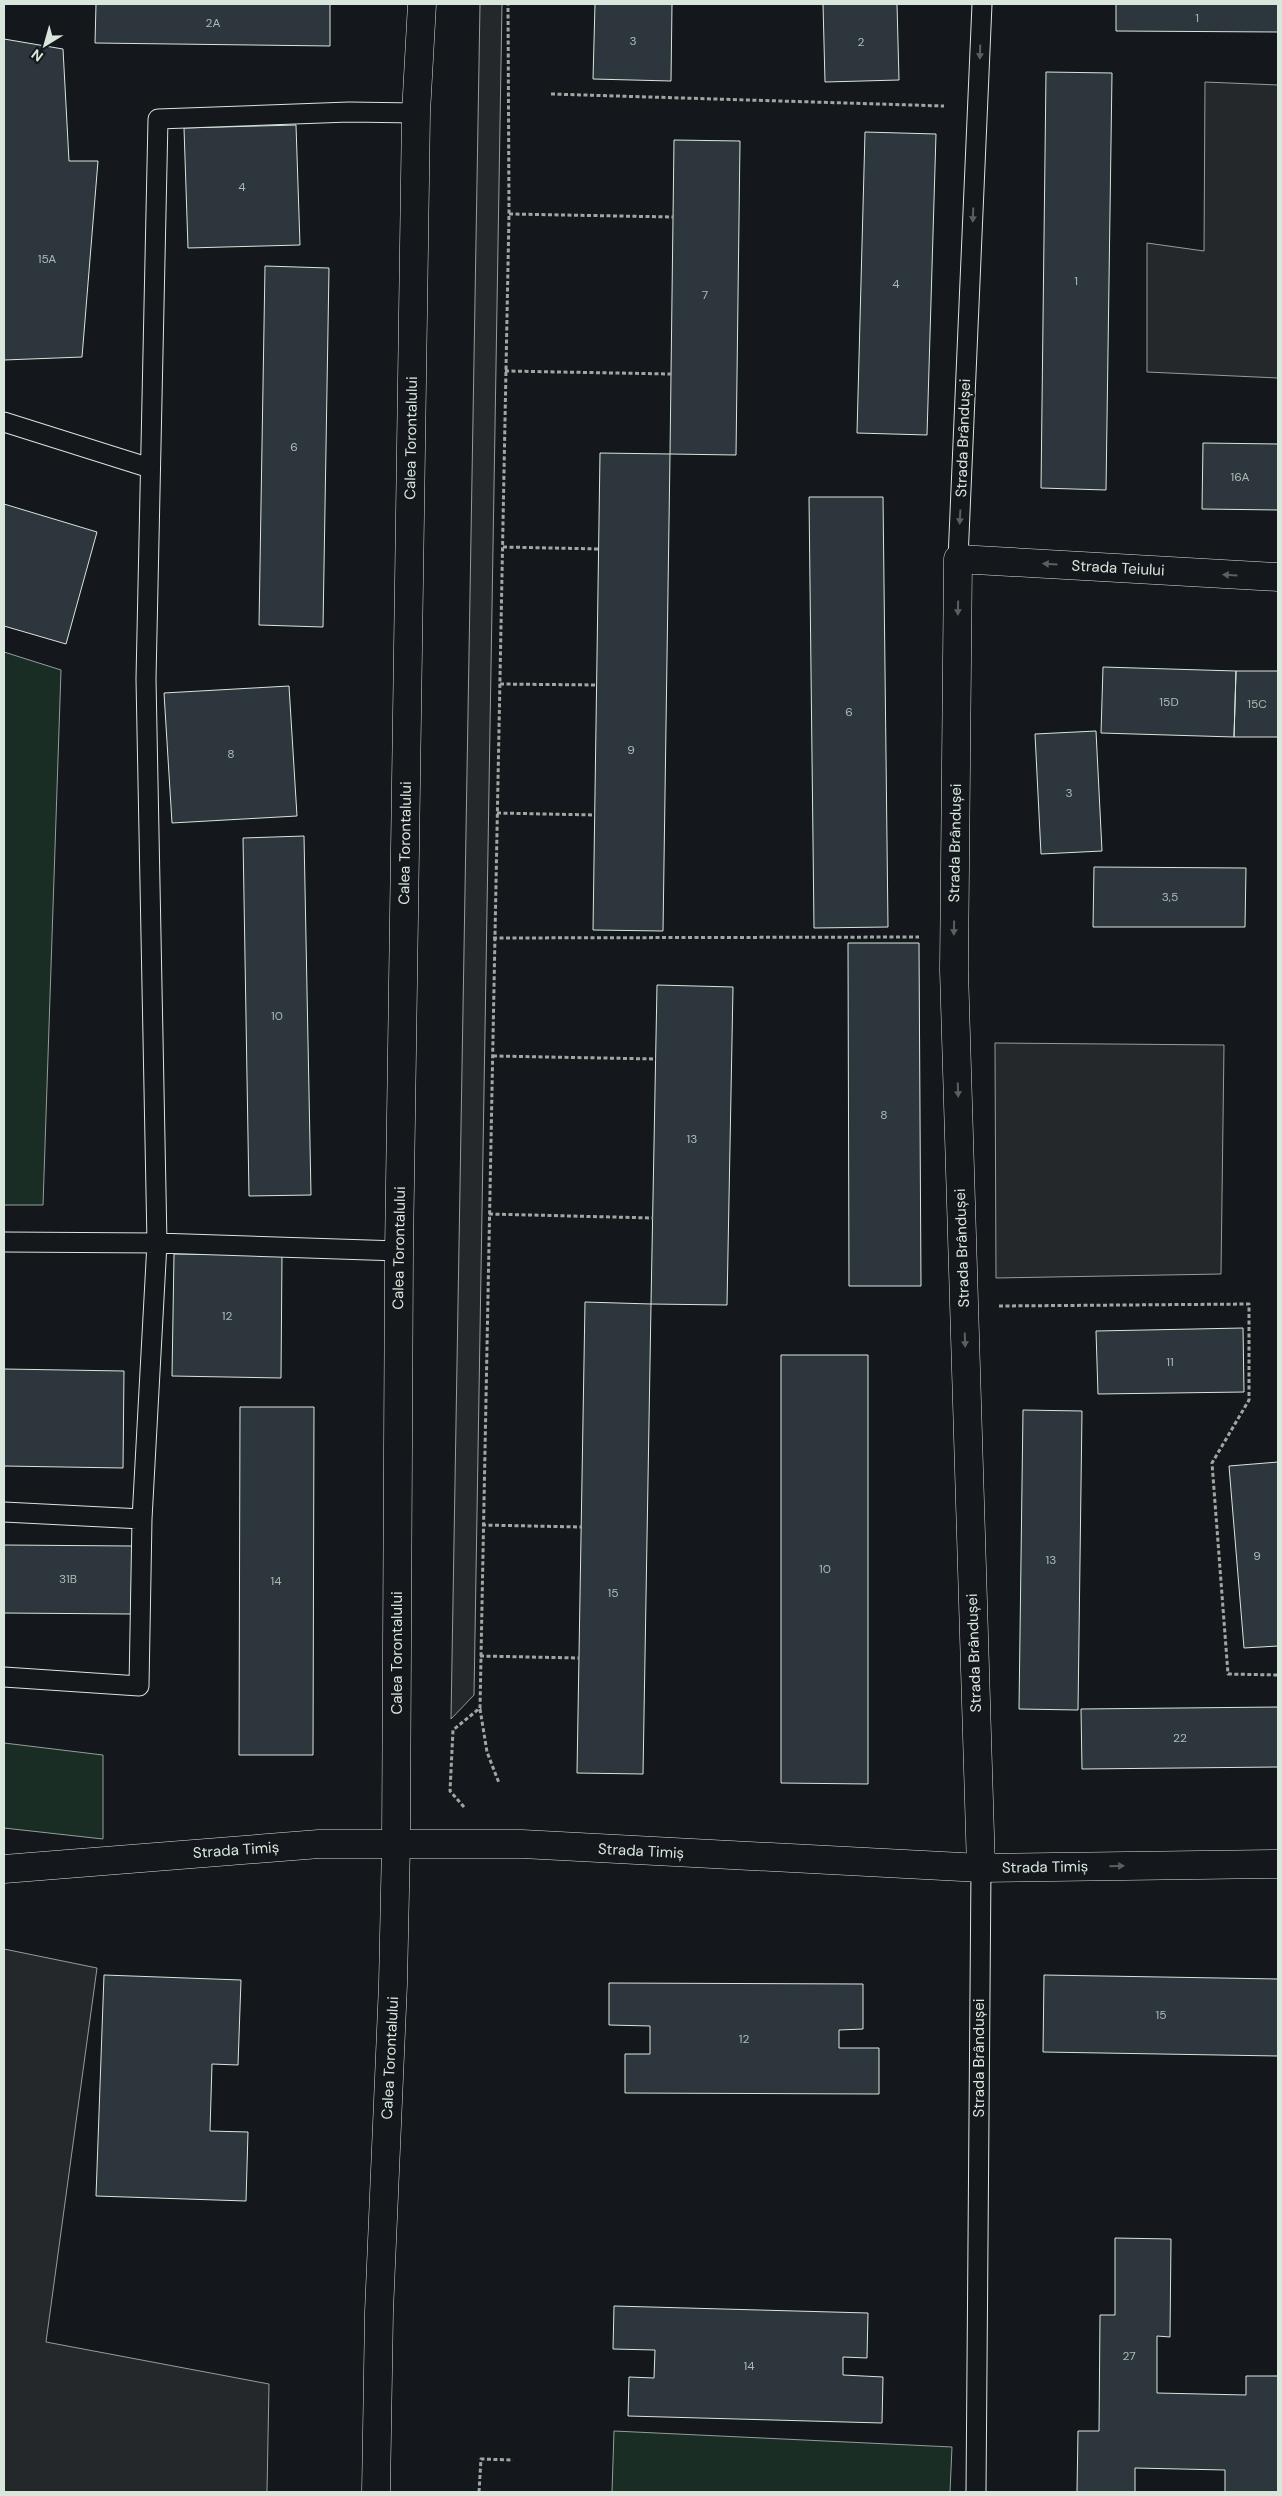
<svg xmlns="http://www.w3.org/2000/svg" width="1282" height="2496" font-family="'DM Sans',sans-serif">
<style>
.green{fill:#1a2d24;stroke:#939e99}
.parking{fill:#24282b;stroke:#939e99}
.building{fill:#2c363c;stroke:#d8e6dc}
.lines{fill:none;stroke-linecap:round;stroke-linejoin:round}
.service-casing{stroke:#d8e6dc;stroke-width:21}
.minor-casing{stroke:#d8e6dc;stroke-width:29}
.primary-casing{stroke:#d8e6dc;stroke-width:29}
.path{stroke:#9da8a2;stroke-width:3;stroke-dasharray:4 2.5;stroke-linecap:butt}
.service{stroke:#14181c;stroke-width:19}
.minor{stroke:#14181c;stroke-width:28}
.primary{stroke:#14181c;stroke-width:28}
.oneway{fill:#59605f}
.labels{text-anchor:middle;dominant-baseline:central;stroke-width:4;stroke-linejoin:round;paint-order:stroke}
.number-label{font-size:12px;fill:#adbab4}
.street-label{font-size:15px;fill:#d8e6dc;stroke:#14181c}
</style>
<rect width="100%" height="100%" fill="#14181c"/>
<path class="green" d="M4 652 61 670 43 1205H4Z
M4 1743 103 1755V1839L4 1828Z
M614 2431 952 2447 950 2492H612Z"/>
<path class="parking" d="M480 4H502L474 1695 451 1719Z
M1205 82 1278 85V378L1147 372V243L1204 251Z
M995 1043 1224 1045 1221 1274 996 1278Z
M4 1949 97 1968 46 2342 269 2384 267 2492H4Z"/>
<path class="building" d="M96 4H330V46L95 43Z
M595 4H672L671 81 593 79Z
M823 4H897L899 80 825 82Z
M1116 4H1278V32L1116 31Z
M4 39 63 49 69 161H98L82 357 4 360Z
M1046 72 1112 73 1106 490 1041 488Z
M296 125 300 245 188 248 184 128Z
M865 132 936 134 927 435 857 433Z
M674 140 740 141 736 455 670 454Z
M265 266 329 268 323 627 259 625Z
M1203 443 1278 444V510L1202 509Z
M600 453 670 454 663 931 593 930Z
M809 497H883L888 927 814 928Z
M4 504 97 532 66 644 4 626Z
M1103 667 1236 671 1234 737 1101 733Z
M1236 671H1278V737H1234Z
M289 686 297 816 172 823 164 693Z
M1096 731 1102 851 1041 854 1035 734Z
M304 836 311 1195 249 1196 243 838Z
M1094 867 1246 868 1245 927H1093Z
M848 943H919L921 1286H849Z
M657 985 733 987 727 1305 651 1304Z
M174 1254 282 1255 281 1378 172 1376Z
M585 1302 651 1304 643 1774 577 1773Z
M1243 1328 1244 1392 1098 1394 1096 1331Z
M781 1355H868V1784L781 1783Z
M4 1369 124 1371 123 1468 4 1466Z
M240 1407H314L313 1755H239Z
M1023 1410 1082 1411 1078 1710 1019 1709Z
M1278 1462V1646L1244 1648 1229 1466Z
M4 1545 132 1546 131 1614 4 1613Z
M1278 1707V1767L1082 1769 1081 1709Z
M104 1975 241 1980 238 2065 212 2064 210 2131 248 2132 246 2201 96 2196Z
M1044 1975 1278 1979V2056L1043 2052Z
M609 1983 863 1984V2029L839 2030V2048H879V2094L625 2093V2054H650V2026L609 2025Z
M1115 2238 1171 2239 1170 2337 1157 2336V2393L1246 2395V2376H1278V2492H1225V2470L1135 2468V2492H1077L1078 2431H1099L1100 2315H1115Z
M614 2306 868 2313 867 2358 843 2357V2375L883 2377 882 2423 628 2416 629 2377 654 2378 655 2350 613 2349Z"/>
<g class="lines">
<defs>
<path id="service" d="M4 422 150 468
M958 559 982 4
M4 1242 157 1243 142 1519 4 1512
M399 1251 157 1243 146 679 158 119 349 112 416 113
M4 1677 139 1686 142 1519
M976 2492 981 1868"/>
<path id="minor" d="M981 1868 954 970 958 559 1278 577
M4 1869 319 1844H522L981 1868 1278 1864"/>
<path id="primary" d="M376 2492 379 2312 393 1984 396 1844 399 1251 416 113 422 4"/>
</defs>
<use href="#service" class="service-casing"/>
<use href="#minor" class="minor-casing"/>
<use href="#primary" class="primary-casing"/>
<path class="path" d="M551 94 944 106
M509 214 673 217
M505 371 671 374
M503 547 599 549
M500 684 597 685
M497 813 595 815
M493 938 919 937
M493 1056 656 1059
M489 1214 653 1218
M999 1306 1249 1304V1400L1212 1463 1228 1674 1278 1675
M482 1525 581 1527
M480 1656 579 1658
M480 1709 487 1752 499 1783
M464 1807 450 1791 453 1730 480 1708 509 214 508 4
M479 2492 481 2459 513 2460"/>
<use href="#service" class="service"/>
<use href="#minor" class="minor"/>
<use href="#primary" class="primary"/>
</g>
<defs><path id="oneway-solid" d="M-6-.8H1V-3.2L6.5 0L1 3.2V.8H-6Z" transform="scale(1.25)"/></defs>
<g class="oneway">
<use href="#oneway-solid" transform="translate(980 52) rotate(92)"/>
<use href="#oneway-solid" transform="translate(973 215) rotate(92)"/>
<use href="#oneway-solid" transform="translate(960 517) rotate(93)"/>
<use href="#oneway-solid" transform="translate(1050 564) rotate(-177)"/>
<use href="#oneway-solid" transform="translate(1230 575) rotate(-177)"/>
<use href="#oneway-solid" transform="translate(958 608) rotate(91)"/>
<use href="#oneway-solid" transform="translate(954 928) rotate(91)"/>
<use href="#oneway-solid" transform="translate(958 1090) rotate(88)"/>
<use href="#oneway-solid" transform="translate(965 1340) rotate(88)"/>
<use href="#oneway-solid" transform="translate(1117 1866) rotate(-1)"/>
</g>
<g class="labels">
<g class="number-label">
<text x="1197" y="18">1</text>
<text x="213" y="23">2A</text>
<text x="633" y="41">3</text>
<text x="861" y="42">2</text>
<text x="242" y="187">4</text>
<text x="47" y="259">15A</text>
<text x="1076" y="281">1</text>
<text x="896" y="284">4</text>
<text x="705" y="295">7</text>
<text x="294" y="447">6</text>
<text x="1240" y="477">16A</text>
<text x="1169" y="702">15D</text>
<text x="1257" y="704">15C</text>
<text x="849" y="712">6</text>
<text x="631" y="750">9</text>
<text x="231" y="754">8</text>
<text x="1069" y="793">3</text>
<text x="1170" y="897">3,5</text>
<text x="277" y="1016">10</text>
<text x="884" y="1115">8</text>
<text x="692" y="1139">13</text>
<text x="227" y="1316">12</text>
<text x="1170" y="1362">11</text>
<text x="1257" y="1556">9</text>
<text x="1051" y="1560">13</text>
<text x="825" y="1569">10</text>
<text x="68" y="1579">31B</text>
<text x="276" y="1581">14</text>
<text x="613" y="1593">15</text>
<text x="1180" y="1738">22</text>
<text x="1161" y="2015">15</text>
<text x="744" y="2039">12</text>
<text x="1129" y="2356">27</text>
<text x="749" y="2366">14</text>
</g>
<g class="street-label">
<text transform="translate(411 438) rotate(-89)">Calea Torontalului</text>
<text transform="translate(963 438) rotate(-88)">Strada Brândușei</text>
<text transform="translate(1118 568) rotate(3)">Strada Teiului</text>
<text transform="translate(405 843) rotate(-89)">Calea Torontalului</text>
<text transform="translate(955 843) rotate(-89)">Strada Brândușei</text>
<text transform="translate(399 1248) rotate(-89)">Calea Torontalului</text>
<text transform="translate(962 1248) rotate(-92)">Strada Brândușei</text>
<text transform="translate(397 1653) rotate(-90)">Calea Torontalului</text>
<text transform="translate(974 1653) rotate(-92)">Strada Brândușei</text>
<text transform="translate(236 1850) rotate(-4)">Strada Timiș</text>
<text transform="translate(641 1851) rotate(3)">Strada Timiș</text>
<text transform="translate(1045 1867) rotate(-1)">Strada Timiș</text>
<text transform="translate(390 2058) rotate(-87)">Calea Torontalului</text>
<text transform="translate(979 2058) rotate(-90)">Strada Brândușei</text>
</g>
</g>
<rect width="1282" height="2496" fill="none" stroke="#d8e6dc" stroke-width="10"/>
<g transform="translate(45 45) rotate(217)" stroke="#14181c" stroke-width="4" paint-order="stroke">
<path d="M0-4L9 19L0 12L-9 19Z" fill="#d8e6dc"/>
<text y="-8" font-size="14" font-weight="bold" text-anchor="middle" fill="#d8e6dc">N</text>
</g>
</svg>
